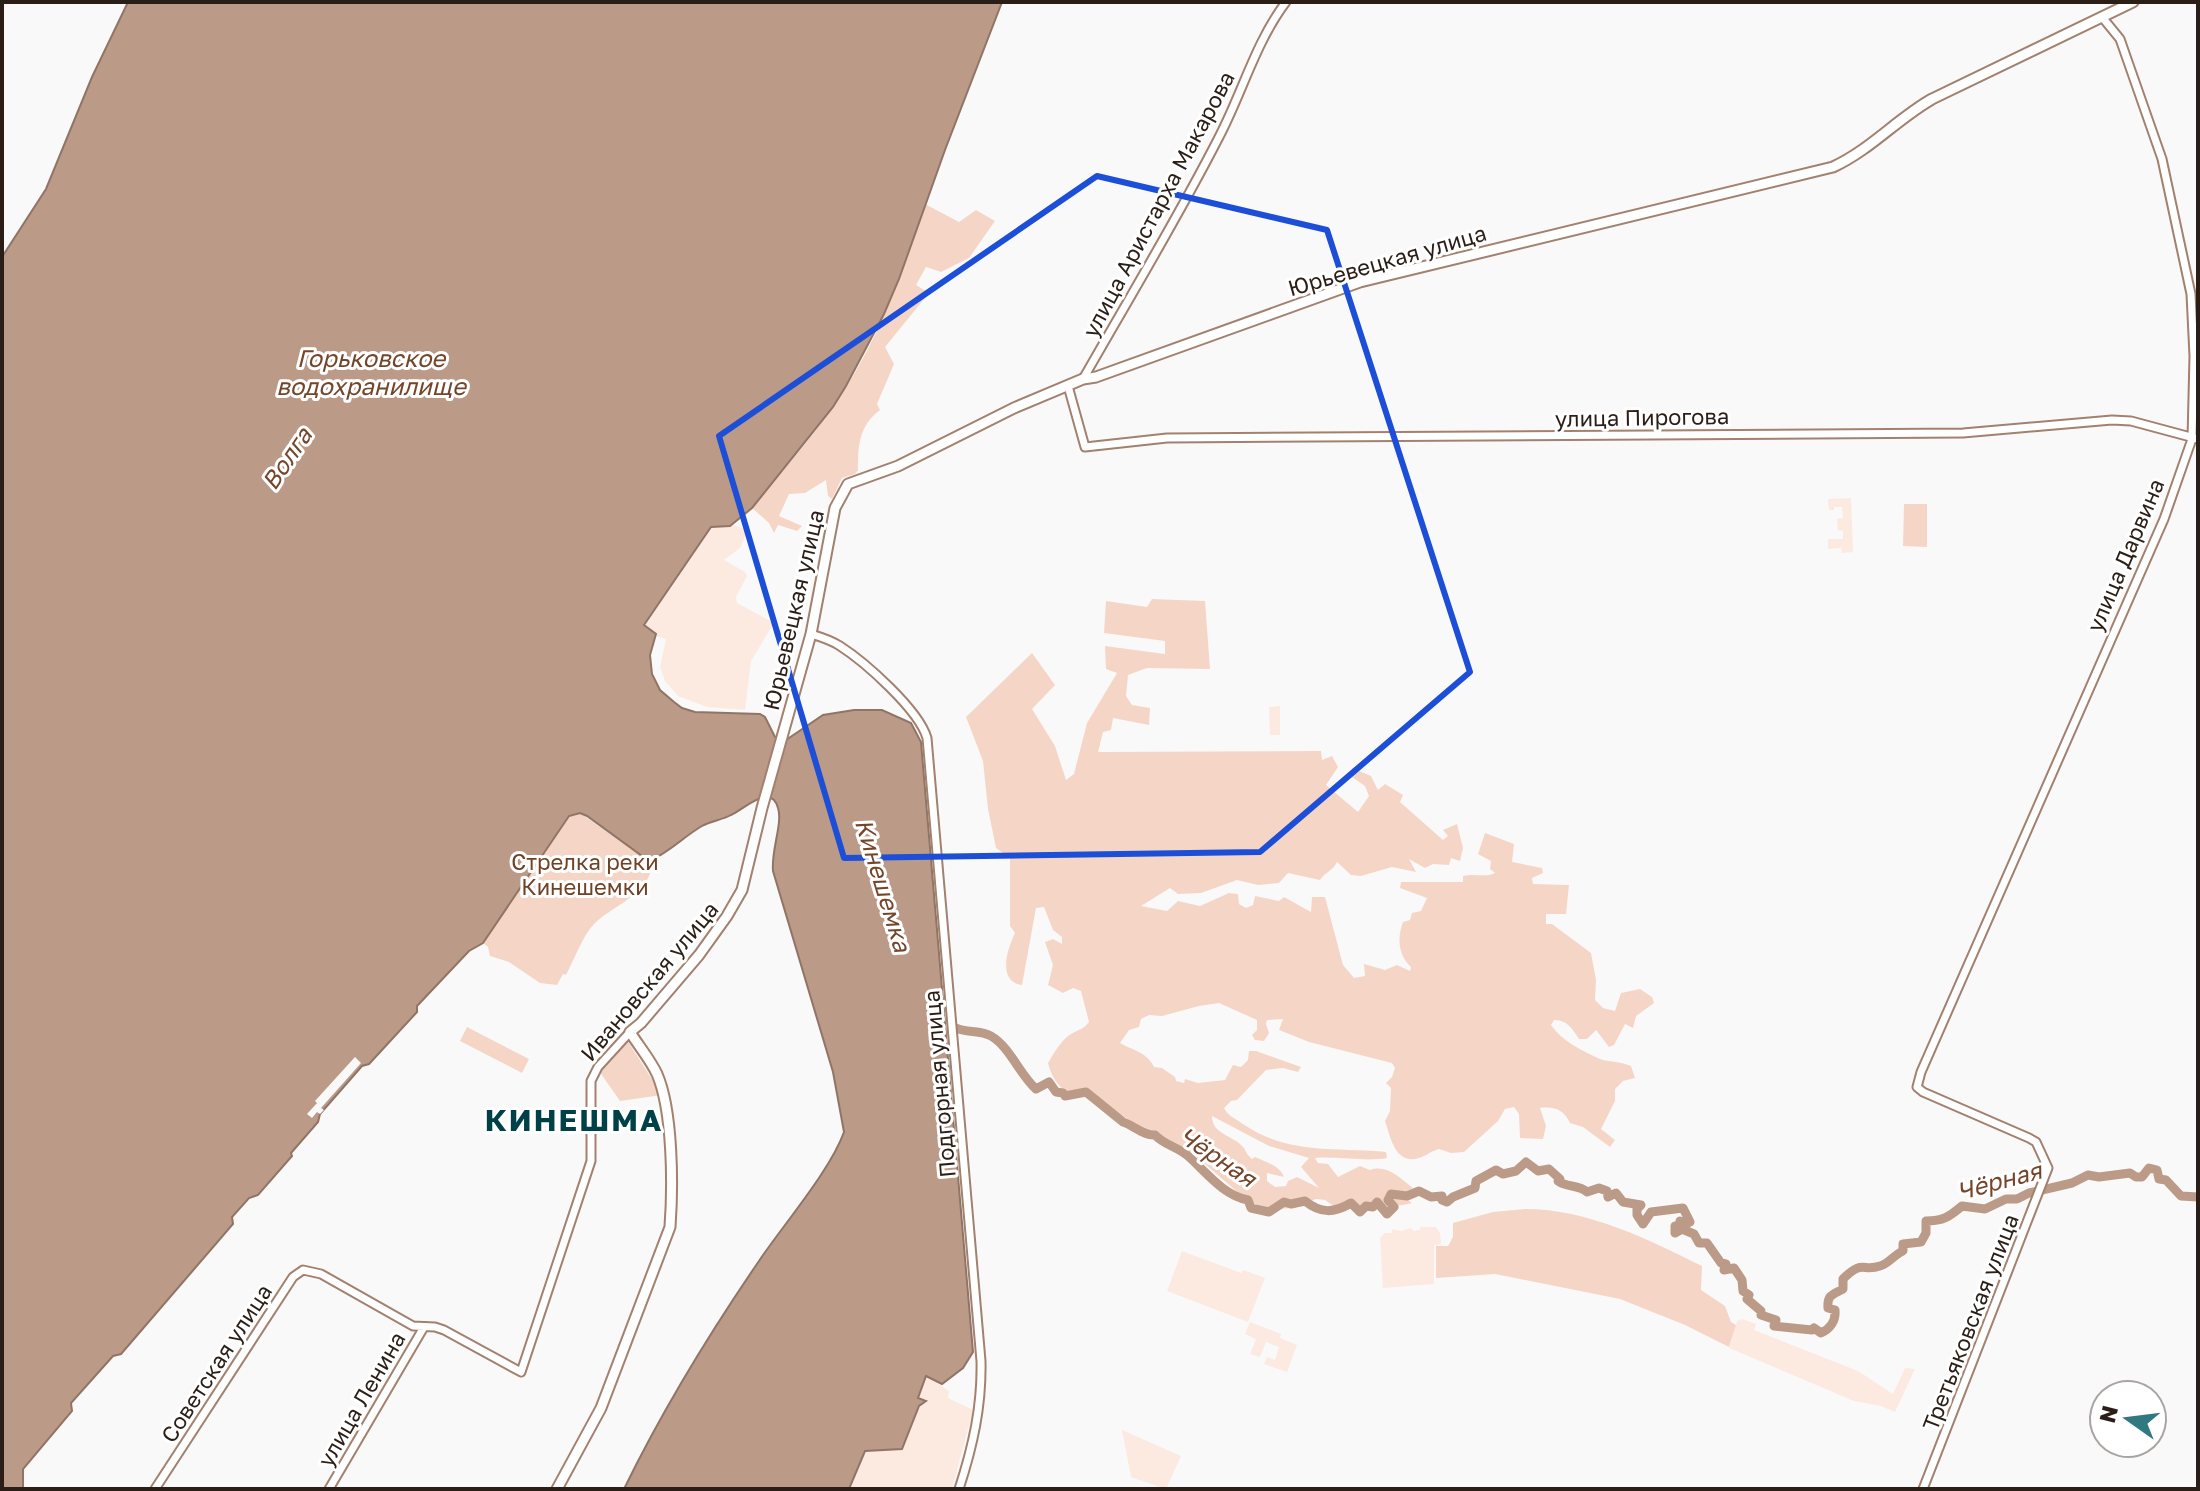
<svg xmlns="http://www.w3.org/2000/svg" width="2200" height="1491" font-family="'Golos Text',sans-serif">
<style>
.built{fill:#fceae0}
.green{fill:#f5d6c6;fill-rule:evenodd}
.water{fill:#bb9a88;stroke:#907566;stroke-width:2}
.pier{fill:#f9f9f9}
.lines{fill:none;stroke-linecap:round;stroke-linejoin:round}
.river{stroke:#bb9a88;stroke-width:9}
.minor-casing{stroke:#a2816f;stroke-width:11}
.major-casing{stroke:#a2816f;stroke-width:13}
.minor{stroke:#fff;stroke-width:7}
.major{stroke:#fff;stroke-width:9}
.marked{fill:none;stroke:#1d4ed8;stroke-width:6;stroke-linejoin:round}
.labels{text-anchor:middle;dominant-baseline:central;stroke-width:6;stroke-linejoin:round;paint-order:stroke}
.street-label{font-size:22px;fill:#2a1e16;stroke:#fff}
.park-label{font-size:22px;fill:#6f4125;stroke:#fff}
.water-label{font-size:24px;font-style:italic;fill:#744529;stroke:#fff}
.district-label{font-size:30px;font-weight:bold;letter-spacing:2px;fill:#004148;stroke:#fff}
</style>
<rect width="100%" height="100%" fill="#f9f9f9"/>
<path class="built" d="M1851 498 1853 552 1842 553 1841 548 1828 549V539H1843V531L1838 530 1837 519 1843 518 1842 507H1834V510H1829L1828 499Z
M715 525H733L748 530 740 548 724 560 745 572 747 576 736 597 737 603 774 623 751 661 745 710 707 707 678 696 665 681 660 667 666 639 656 636 644 625 711 527Z
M1280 706V735H1270L1269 707Z
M1420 1227H1436L1440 1233 1441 1244 1434 1245V1284L1383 1288 1380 1238 1385 1233H1392V1229L1401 1231 1412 1228 1413 1231 1420 1230Z
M1182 1251 1241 1273 1243 1270 1265 1278 1248 1322 1167 1291Z
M1742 1319 1756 1324 1754 1330 1858 1371 1893 1394 1905 1368 1915 1369 1895 1412 1881 1406 1854 1401 1729 1348 1737 1321Z
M1250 1322 1281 1334 1280 1338 1297 1345 1287 1372 1264 1364 1267 1357 1275 1360 1279 1347 1266 1342 1260 1357 1250 1354 1256 1339 1245 1334Z
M926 1375 949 1391 948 1398 973 1410 952 1489H849L865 1451 902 1448 919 1406 925 1401 918 1399Z
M1122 1430 1181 1456 1166 1489 1131 1477Z"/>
<path class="green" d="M925 204 959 222 976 210 995 221 969 258 941 272 926 267 916 285 929 293 885 347 894 364 877 404 880 410C859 426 858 445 858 470L855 474 842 478 832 499 828 496 826 480 805 493 789 494 779 516 802 526 797 531 778 525 774 533 769 523 752 508C779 475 808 442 833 407 876 346 903 274 925 204Z
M1904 504H1927V547L1903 546Z
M1152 599 1205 601 1210 669 1147 668 1128 675 1126 696 1132 705 1150 708 1149 725 1113 718 1111 730 1103 732 1098 752 1321 751 1322 760 1332 756 1338 767 1326 785 1358 812 1369 796 1365 786 1352 777V768L1371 776 1378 790 1385 784 1403 795 1400 802 1443 840 1448 836 1443 830 1457 824 1463 848 1460 861 1451 858 1449 865 1433 864 1425 868 1409 859 1416 872 1392 867 1361 876 1351 875 1337 862C1333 871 1325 872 1320 880L1288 873 1279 883 1258 885 1237 880 1201 893 1178 894 1170 888 1141 906 1167 911 1178 901 1200 906 1229 893 1238 894 1239 904 1246 908 1253 905 1255 896 1279 901 1284 897 1311 912 1312 897H1325L1343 965 1354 978 1365 976 1364 964 1385 970 1397 965 1410 971 1411 967C1398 955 1397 938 1403 922L1410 920 1412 913 1421 911 1427 898 1400 888 1401 882H1463V876C1475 873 1484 878 1495 873L1490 869 1491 861 1478 854 1485 833 1514 844 1512 862 1542 868 1543 873 1532 878 1533 884 1569 885 1566 914H1546V924H1552L1591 953 1596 980 1595 1000 1603 1008 1615 1011 1621 993 1640 989 1652 997 1654 1003 1636 1016 1633 1028 1625 1024 1614 1045 1609 1047 1596 1030 1587 1039H1579C1572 1028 1567 1020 1554 1020L1551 1025C1563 1042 1581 1050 1600 1059 1608 1062 1620 1061 1631 1066L1635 1078 1623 1081 1615 1089V1101L1601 1129 1615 1140 1610 1147 1583 1127 1570 1123C1564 1110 1555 1106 1540 1108L1546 1126 1543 1139 1520 1138 1519 1114 1514 1107 1505 1109 1498 1121 1464 1152 1451 1153 1439 1149C1431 1151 1423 1158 1415 1159 1394 1162 1390 1135 1385 1121L1390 1111 1391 1088 1386 1083 1392 1077 1395 1068 1392 1063 1309 1042 1279 1030 1283 1019 1267 1020 1266 1024 1269 1033 1264 1041 1255 1040 1252 1035 1257 1030V1020L1219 1003 1199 1006 1162 1016 1149 1015 1141 1019 1139 1027 1129 1030 1120 1043C1134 1051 1147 1052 1154 1067L1162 1068 1175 1077 1176 1081 1184 1083 1185 1079 1198 1083 1225 1080 1233 1065 1241 1067 1248 1060 1249 1051H1256L1301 1067 1298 1072 1283 1068 1266 1070 1237 1100 1231 1101 1224 1108C1228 1116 1236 1119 1243 1124 1288 1155 1335 1147 1386 1152L1387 1158C1364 1162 1339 1156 1315 1158L1318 1163 1328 1164 1338 1177 1360 1166 1370 1170C1387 1164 1400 1178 1413 1188L1401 1195 1412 1203 1403 1205 1339 1210 1325 1200 1316 1199 1294 1208 1274 1209 1249 1202 1198 1158 1132 1122 1089 1093C1066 1099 1053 1083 1048 1063 1054 1053 1061 1040 1071 1034 1079 1029 1083 1030 1089 1022L1081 991 1073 988 1063 993 1048 985 1053 965 1045 942 1053 939 1062 944V937L1053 930 1044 907 1036 908 1022 985C997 982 1007 949 1015 933L1010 926V858L996 848 988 809 983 761 966 717 1032 653 1055 685 1032 709 1055 746 1066 780 1074 774 1087 723 1117 673 1106 669 1105 646 1165 654V641L1104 633 1106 601 1147 607ZM1212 1116 1269 1146 1309 1158 1301 1167 1319 1188 1297 1177 1288 1181 1286 1186 1275 1187 1267 1181V1173L1284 1177C1280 1166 1266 1162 1255 1157L1252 1159C1248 1156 1246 1152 1244 1148 1234 1135 1212 1135 1212 1116Z
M580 813 649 861 652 860C653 893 616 903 594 924 582 937 574 960 566 975L563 974 557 985 540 983 509 962 490 956 488 947 483 943 569 816Z
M467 1027 529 1059 522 1073 460 1041Z
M627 1040 662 1095 620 1101 599 1071Z
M1525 1209C1588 1209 1647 1239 1702 1266L1701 1290 1725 1306 1731 1322 1736 1325 1729 1347 1685 1325 1620 1299 1495 1274 1436 1278V1246H1448L1453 1237V1223L1493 1212Z"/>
<path class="water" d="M128 2H1002L945 150 899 279 884 314 846 386 833 407 752 508 730 526 711 527 644 625 656 634 650 655 652 674 660 690 674 702 682 708 695 712 760 714 765 717 775 737 786 740 823 715 854 710H882L911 723 921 742 973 1352 963 1368 942 1384 926 1376 918 1398 926 1401 919 1406 902 1449 865 1451 849 1489H624C663 1409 709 1334 759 1261 783 1225 830 1171 844 1132L833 1072 773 871C771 850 783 823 778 808 771 782 743 810 731 815 722 820 711 821 702 826 683 837 669 853 649 861L587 816 580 813 569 816 483 943 469 951 417 1006V1012L369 1064 362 1066 320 1114 318 1122 291 1153 292 1156 258 1195 249 1198 232 1217 233 1224 121 1354 113 1356 71 1403 72 1411 23 1469V1489H2V257L46 189 92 77Z"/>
<path class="pier" d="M355 1057 361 1063 321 1108 324 1110 320 1114 317 1112 312 1118 307 1114 317 1103 315 1101Z"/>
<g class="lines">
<path class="river" d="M956 1028C966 1033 981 1030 991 1036 1010 1047 1020 1075 1036 1089L1049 1082 1056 1092 1063 1093 1065 1096 1086 1092 1123 1122C1133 1125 1144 1136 1155 1135 1164 1145 1178 1147 1188 1156 1207 1173 1223 1195 1248 1200L1251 1208 1269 1212 1284 1202 1291 1204 1305 1201C1321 1214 1334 1213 1351 1203L1360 1212 1366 1206 1373 1207 1377 1202 1387 1214 1394 1207 1388 1200 1391 1194 1407 1196 1419 1191 1431 1197 1442 1196V1200L1447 1202 1453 1197 1475 1188 1476 1181 1496 1170 1503 1174 1516 1171 1526 1162 1538 1171 1549 1169 1560 1179 1558 1181C1567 1188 1578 1184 1587 1192L1599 1188 1607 1191 1608 1197 1616 1193 1623 1202 1641 1205 1637 1209V1215L1643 1224 1651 1212 1683 1208 1690 1222 1686 1224 1680 1221V1227L1675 1226V1233L1682 1229 1694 1234 1699 1243H1707L1721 1263 1726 1264 1724 1270 1734 1268 1742 1280 1743 1291 1749 1295 1747 1299 1761 1311V1315L1776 1320 1774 1326 1812 1330 1814 1328 1821 1333C1830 1329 1836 1321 1835 1310L1828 1308C1827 1295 1832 1295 1843 1289V1279C1863 1259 1862 1272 1880 1266 1888 1264 1894 1255 1903 1251V1244L1921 1242 1926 1233V1221C1943 1221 1949 1217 1962 1206L1985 1209 2006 1199H2017L2029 1193 2072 1183 2088 1175 2099 1177 2130 1173 2136 1177H2142L2149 1168 2157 1170 2159 1179 2166 1180 2181 1196 2198 1197"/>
<defs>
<path id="minor" d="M1083 379C1128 300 1176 221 1218 139 1242 94 1255 43 1286 2
M1068 386 1085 447 1167 438 1963 433 2112 420 2131 421 2198 439
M811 634C821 637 831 640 840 646 865 662 919 710 927 738L981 1361C982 1406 973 1446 959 1489
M155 1489 293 1277 303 1270 321 1274 413 1326 435 1327 444 1330 521 1372 591 1161V1081L598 1067 630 1032
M329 1489 424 1327
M1923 1489 2048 1168 2036 1142 2029 1138 1923 1092 1917 1087 1921 1072 2164 519 2192 439 2194 356 2191 294 2162 159 2120 39 2102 17"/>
<path id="major" d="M557 1489 601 1408 670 1227C673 1186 673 1111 657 1074 650 1059 638 1045 630 1032L641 1023 699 955 727 916 742 890 762 808 811 634 835 508 848 484 898 466 1014 408 1083 379 1096 377 1360 282 1833 167C1870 150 1897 119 1932 99L2133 2"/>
</defs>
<use href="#minor" class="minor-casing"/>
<use href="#major" class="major-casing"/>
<use href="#minor" class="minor"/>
<use href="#major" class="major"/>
</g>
<path class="marked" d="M1097 176 1327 230 1470 672 1260 852 844 858 719 436Z"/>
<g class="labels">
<g class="street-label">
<text transform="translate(1158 204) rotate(-62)">улица Аристарха Макарова</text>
<text transform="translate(1387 260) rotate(-16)">Юрьевецкая улица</text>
<text transform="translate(1642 417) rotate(-1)">улица Пирогова</text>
<text transform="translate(2125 555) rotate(-67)">улица Дарвина</text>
<text transform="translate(793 610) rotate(-77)">Юрьевецкая улица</text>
<text transform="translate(649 981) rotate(-50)">Ивановская улица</text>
<text transform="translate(939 1084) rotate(-95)">Подгорная улица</text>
<text transform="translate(1970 1322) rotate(-69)">Третьяковская улица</text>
<text transform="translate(216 1363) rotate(-57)">Советская улица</text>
<text transform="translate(361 1399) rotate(-60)">улица Ленина</text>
</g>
<g class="park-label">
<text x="585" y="861">Стрелка реки<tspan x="585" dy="25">Кинешемки</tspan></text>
</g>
<g class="water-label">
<text x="371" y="357">Горьковское<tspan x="371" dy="28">водохранилище</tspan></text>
<text transform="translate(286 458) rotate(-56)">Волга</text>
<text transform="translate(884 885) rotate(73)">Кинешемка</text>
<text transform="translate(1218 1156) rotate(34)">Чёрная</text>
<text transform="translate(1999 1180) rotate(-15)">Чёрная</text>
</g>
<g class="district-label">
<text x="574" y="1120">КИНЕШМА</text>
</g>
</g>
<rect width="2200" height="1491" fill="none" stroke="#2a1e16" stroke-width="8"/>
<g transform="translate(2128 1419) rotate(284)"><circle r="38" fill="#ffffff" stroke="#aaa5a2" stroke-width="2"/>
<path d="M0-6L14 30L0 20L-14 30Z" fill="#307981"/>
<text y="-12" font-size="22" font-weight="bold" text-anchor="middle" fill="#2a1e16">N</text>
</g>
</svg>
